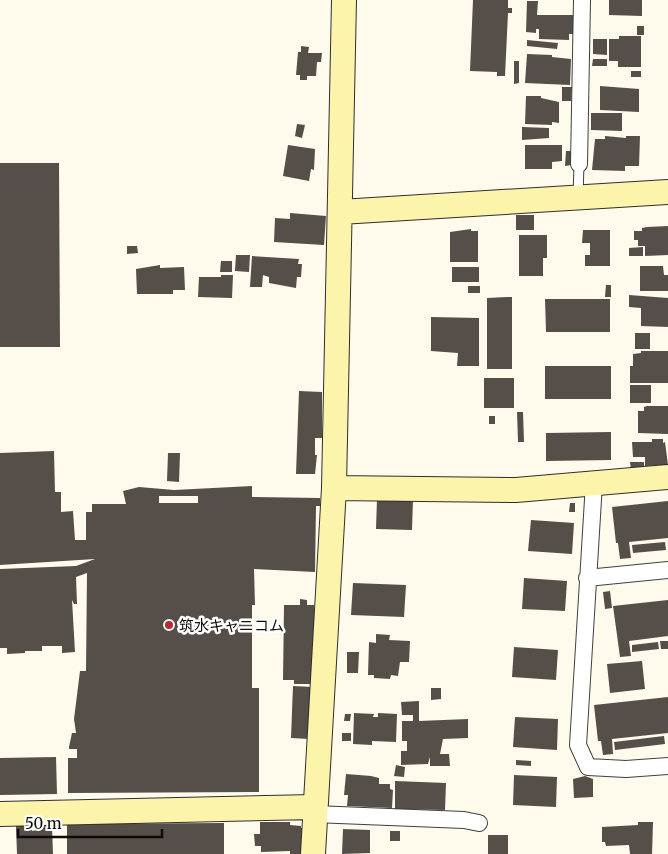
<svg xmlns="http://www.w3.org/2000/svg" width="668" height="854" font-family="Merriweather,'Noto Sans JP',serif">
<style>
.building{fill:#554e49;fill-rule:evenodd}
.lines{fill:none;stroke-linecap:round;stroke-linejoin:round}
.lane-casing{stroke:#3f3f3f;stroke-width:11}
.street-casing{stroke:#3f3f3f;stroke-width:18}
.secondary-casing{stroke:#2e2e2e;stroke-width:26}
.lane{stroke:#fff;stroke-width:9}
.street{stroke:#fff;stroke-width:16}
.secondary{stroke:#fcf4aa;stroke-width:24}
.poi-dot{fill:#b72a2f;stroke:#fff;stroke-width:2}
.labels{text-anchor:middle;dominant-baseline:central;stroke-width:5;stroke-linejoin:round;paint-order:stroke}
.poi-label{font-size:15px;fill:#0c0c0c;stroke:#fff;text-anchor:start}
</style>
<rect width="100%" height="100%" fill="#fefbed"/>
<path class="building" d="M473 0H508V8H512V13H508L505 76H497V72L470 71Z
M609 0H642V16L609 15Z
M527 1H538L537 15H573V34H569V40L539 39V29H536V33L526 32Z
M637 26H644V35H637Z
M619 36H641V67H618V61H609V39H619Z
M593 39H607V55L593 54Z
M527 40 558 43 557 49 527 46Z
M301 46 309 47 308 53H322L321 62H317L316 76H307V80H300V75H296L298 52H301Z
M527 54 552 55V57L571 59 570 85 525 83Z
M593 59H607V66H592Z
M514 61H519V83L514 84Z
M631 71H641V77H631Z
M600 86 639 89V112L600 110Z
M562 87H572L571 101H562Z
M526 96H541V98L559 102V123L552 122V125L525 124Z
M591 113H622V131L591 130Z
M297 124 305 125 302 138 295 136Z
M522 127 549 128V138L522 140Z
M605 136 626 138V136H640L639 166H625V171L592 170 595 139H605Z
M288 145 315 149 314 170 311 169 309 181 283 176Z
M525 145H562V161L552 162V169H525Z
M566 151H571V165L565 166Z
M0 163H59L60 347H0Z
M290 213 326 216 324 245 274 242 275 218 290 219Z
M516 215H534V230H516Z
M668 226V255L645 256V246H638V240H634V231H642V228L647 227Z
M471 229V231H478V262H450V232Z
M583 230H610V266H585V255H590V243H582Z
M519 235H547V258H543V276H519Z
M127 246H137L138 253 127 254Z
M643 247V256H629V248Z
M236 255H250L249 272 235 271Z
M252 256 299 259 298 264H302L301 277H297L296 288 269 283V277L263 275 262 287H250Z
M221 261H232V272H220Z
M160 265V268L184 267 185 290H173V294H137L136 269Z
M640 266H663L664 275H668V291H640Z
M452 267H479V282H452Z
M221 275H233L232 298 198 297 199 277H221Z
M606 285H611V297H605Z
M468 286H480V293H468Z
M629 295 668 298V327L641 326V308L629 307Z
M507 297H512V369H487V298Z
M545 299H610V332H546Z
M431 317 479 318V366H457L458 353 431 351Z
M635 333H650V349H635Z
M641 351H668V383H630V366H633V354L641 353Z
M545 366H611V399H545Z
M484 378H514V408H484Z
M630 385H651V403H630Z
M299 391 322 392V438H315V455H317L315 474H296Z
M647 406H668V434L638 433V411H644V407Z
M517 412H523L524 442H518Z
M489 416H495V424H489Z
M611 432V460L546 461V433Z
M652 439H663V443L665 442 668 465 645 466V457H633L632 442H652Z
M54 451 55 492H61V512L73 511 75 540H86V512H92V504H126L123 491 139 487 174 490 252 486V497L320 498V506H316L315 572 254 569 255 605H252V688H259V792L68 793V758H77V749H69V747L72 733H76L74 719 80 671H86L87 573 76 577 77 604H74L72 600 75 652 62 653V646H42V651H25V653L7 654V648H0V569L76 566 95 559 0 565V453ZM159 496H198V503H159Z
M168 453H180L179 482 167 481Z
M630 462H644V469L631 470Z
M377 499 413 500 412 530 376 529Z
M668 501V538L629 542 631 558 620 559 618 543H616L612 507Z
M570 503H575V512H569Z
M531 520 574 523 572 554 528 551Z
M665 542 666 550 633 553 632 545Z
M524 578 567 581 565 611 522 609Z
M353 583 406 585 404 617 351 615Z
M610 591 612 608 605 609 603 592Z
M300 599 307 600V605H314V684H294V680H283L284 605H300Z
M668 600V636L629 641 631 656 620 657 613 606Z
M376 634 390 635 389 640 410 641 409 662H400L398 676 391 675 390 679 374 678V675H368L369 642 376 643Z
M660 641H668V649H661Z
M658 642 659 649 632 652V645Z
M514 647 558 650 556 680 512 677Z
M347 652H359L358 673H347Z
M642 661 645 689 610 693 607 664Z
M293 686 312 687 310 739 291 738Z
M431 688H441V699L431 700Z
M668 697V733L612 739 613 754 603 755 601 741H598L594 705Z
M419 701V721L468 719V738L443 739 440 754H449L450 766H430V757L428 764 401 765V751H407V741H402V721H413V715H402L401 702Z
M354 713 374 714 373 717H378V713L397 714 396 742 372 741V745L353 744Z
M345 714H351L350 721H344Z
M515 717 558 719 557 750 513 747Z
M342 733H351V741H342Z
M664 736 665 744 615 750 614 742Z
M56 757 57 794 0 795V758Z
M516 760 531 761V766L516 765Z
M396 765 405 767 404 777 394 776Z
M346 774 371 776 379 778V784H390V789L393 790 392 808 347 806 348 795H344Z
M514 775 557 777 556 807 513 805Z
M585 776 593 779V797L574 798 573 779Z
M395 781 446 783 445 810 395 809Z
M260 822H290V825L301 826V828H304V848H301L302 854H290V851L261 852V846H255L254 834H260Z
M638 822H653L652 854H630L629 845 606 846 605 842H602V827L638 825Z
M224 823V854H67V824Z
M16 826H32V831L37 830V826H52L53 854H17Z
M343 829 370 830V853L342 854Z
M390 831H400V841H390Z
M488 835H508V854H488Z"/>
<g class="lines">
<defs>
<path id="lane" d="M578 197 579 164"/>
<path id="street" d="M579 164 582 0
M594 483 578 745 588 767 626 769 668 766
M587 578 668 570
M314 814 464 820 479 823"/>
<path id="secondary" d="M340 212 668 192
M334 488 516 490 668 477
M0 814 314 807
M313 854 334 488 344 0"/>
</defs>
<use href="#lane" class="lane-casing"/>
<use href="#street" class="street-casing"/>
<use href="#secondary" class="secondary-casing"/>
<use href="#lane" class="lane"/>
<use href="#street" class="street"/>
<use href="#secondary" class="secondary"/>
</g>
<circle class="poi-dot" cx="169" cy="625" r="5"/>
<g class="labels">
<g class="poi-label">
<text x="179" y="625">筑水キャニコム</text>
</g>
</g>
<path d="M18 829v8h144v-8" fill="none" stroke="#0c0c0c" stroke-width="2.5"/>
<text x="25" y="829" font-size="15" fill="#0c0c0c" stroke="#ffffff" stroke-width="4" paint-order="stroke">50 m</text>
</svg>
